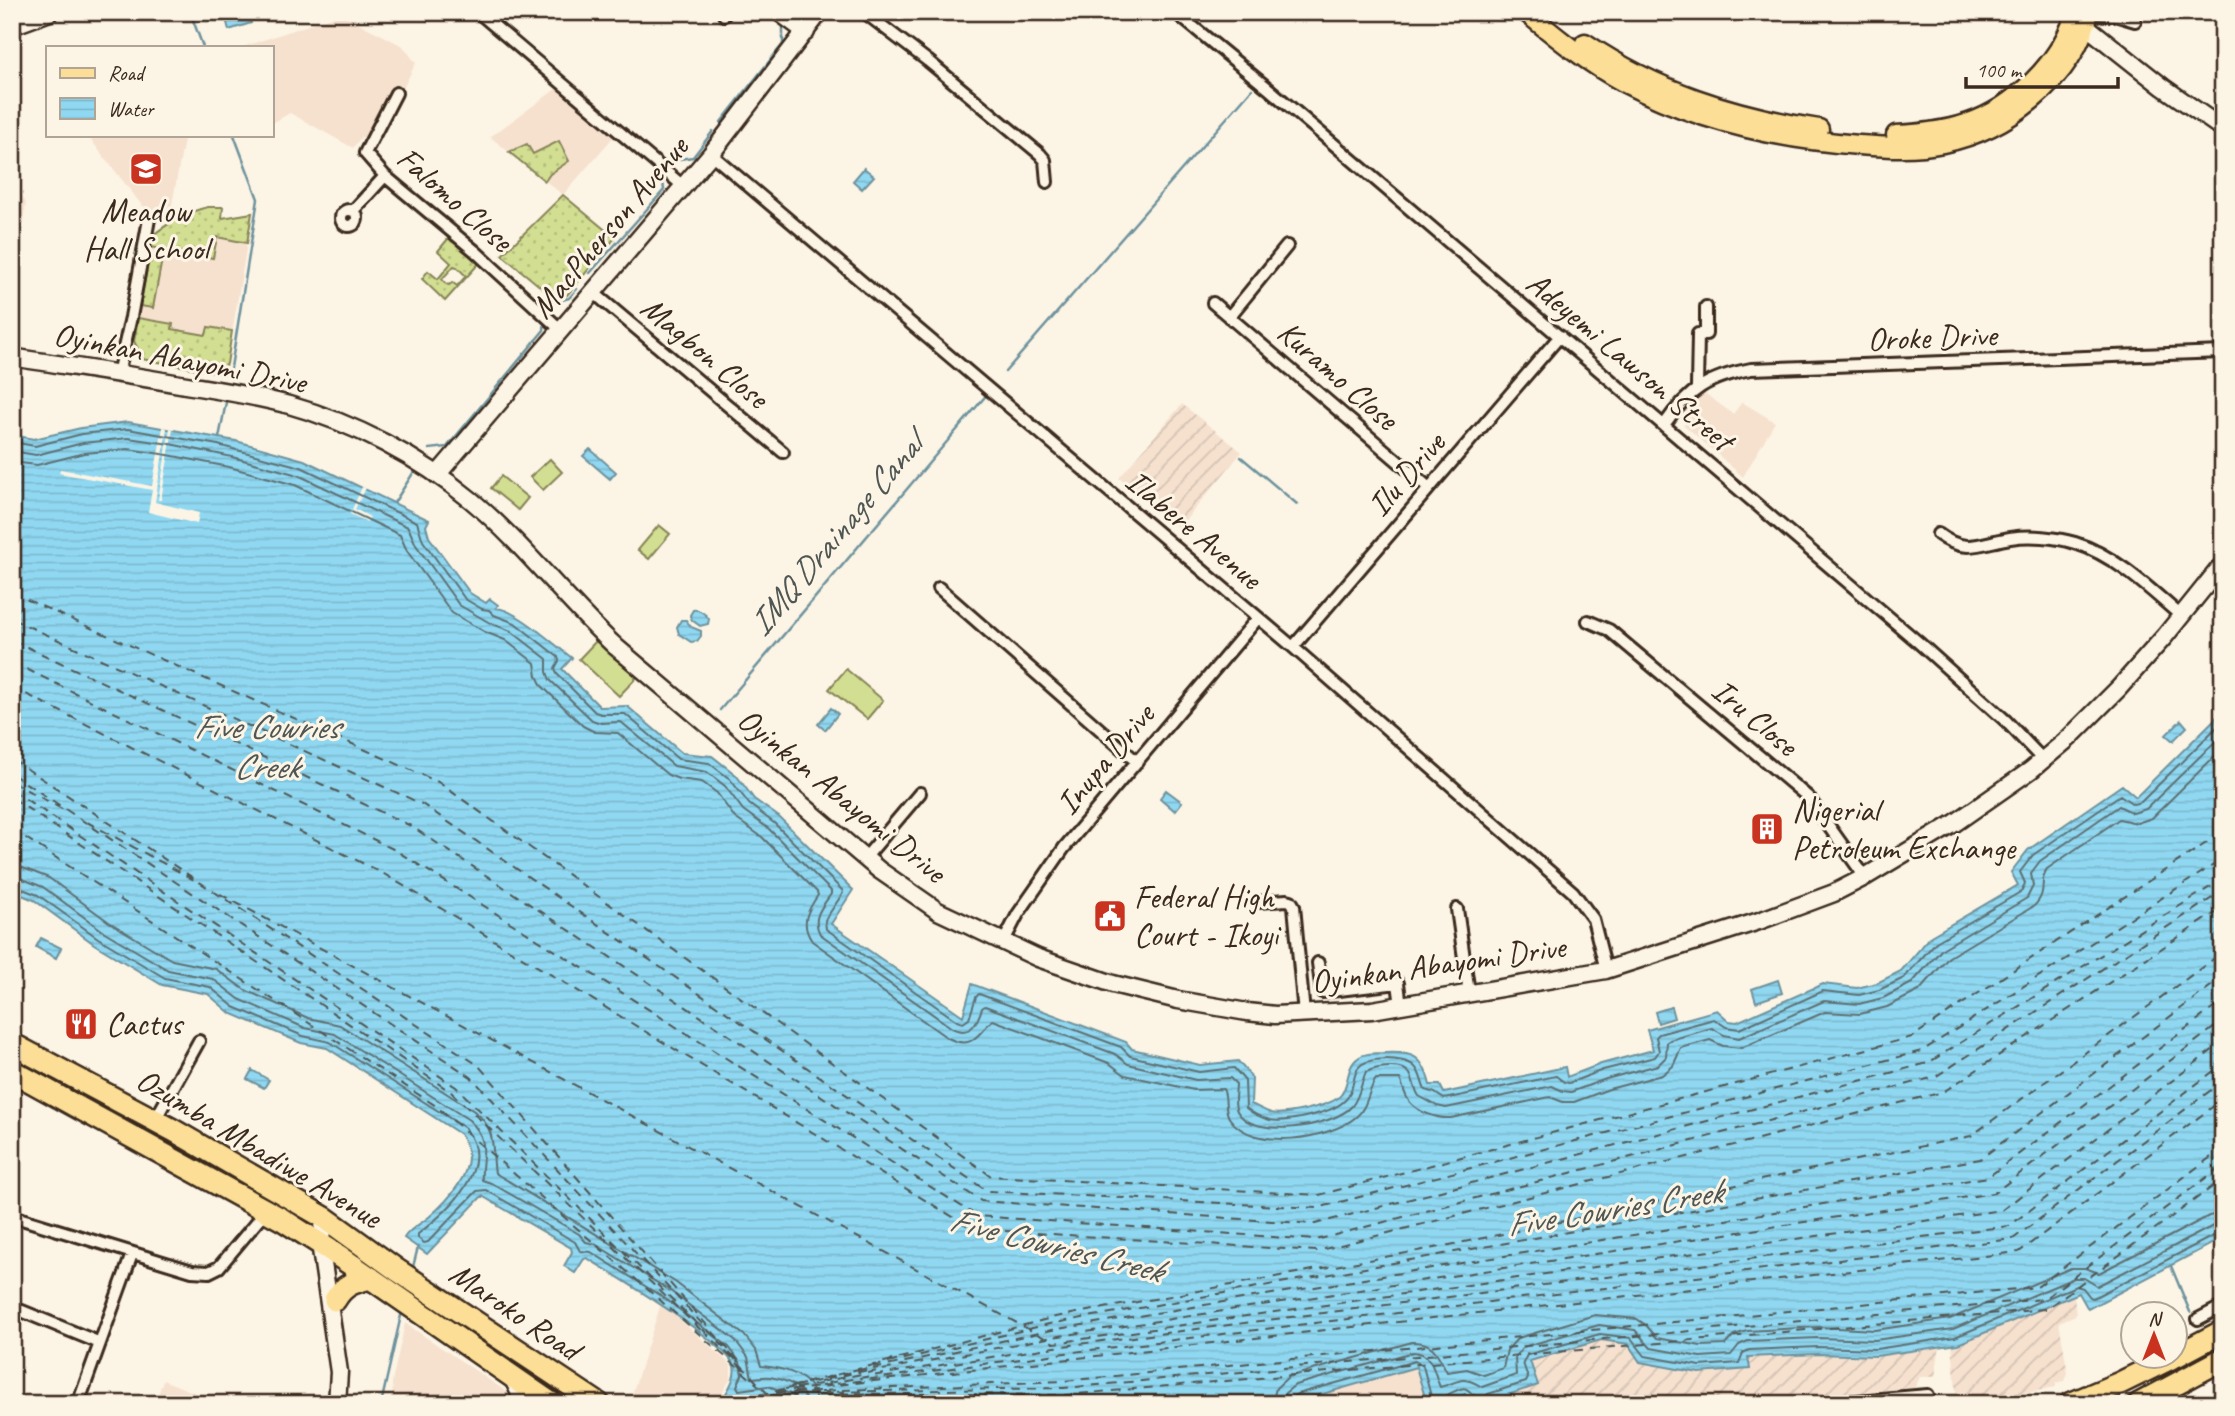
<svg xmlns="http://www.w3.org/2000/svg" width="2235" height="1416" font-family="Caveat,sans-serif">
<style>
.built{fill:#f6e1cf}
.industrial{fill:url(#industrial-furrows)}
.grass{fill:url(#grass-dots);stroke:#868458;stroke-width:2;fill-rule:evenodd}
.garden{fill:#d2de91;stroke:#868458;stroke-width:2}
.water{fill:url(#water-rules);stroke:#6e929d;stroke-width:2}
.pier{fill:#fcf5e5}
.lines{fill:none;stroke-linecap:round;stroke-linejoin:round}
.shore{stroke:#5d7073;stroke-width:2}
.stream{stroke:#6e929d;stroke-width:2.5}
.ferry{stroke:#505653;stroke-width:2;stroke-dasharray:9 7;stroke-linecap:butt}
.street-casing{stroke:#3b2a1e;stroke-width:16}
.secondary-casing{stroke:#3b2a1e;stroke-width:21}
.primary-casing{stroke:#3b2a1e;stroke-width:23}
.highway-casing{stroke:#3b2a1e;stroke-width:26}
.street{stroke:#fcf5e5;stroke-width:10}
.secondary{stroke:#fcf5e5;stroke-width:16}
.primary{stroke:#fcde96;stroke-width:18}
.highway{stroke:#fcde96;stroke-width:21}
.labels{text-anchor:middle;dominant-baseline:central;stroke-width:6;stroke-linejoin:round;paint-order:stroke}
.street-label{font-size:33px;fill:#3b2a1e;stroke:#fcf5e5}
.poi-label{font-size:33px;fill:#3b2a1e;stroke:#fcf5e5;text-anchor:start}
.water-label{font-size:35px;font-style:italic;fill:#505653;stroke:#fcf5e5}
</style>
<defs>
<pattern id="industrial-furrows" width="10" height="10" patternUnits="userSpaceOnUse" patternTransform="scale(1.75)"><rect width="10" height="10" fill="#f6e1cf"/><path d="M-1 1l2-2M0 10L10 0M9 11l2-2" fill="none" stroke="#d4c1b1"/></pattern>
<pattern id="grass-dots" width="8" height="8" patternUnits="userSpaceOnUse" patternTransform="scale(1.75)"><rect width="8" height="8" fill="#d2de91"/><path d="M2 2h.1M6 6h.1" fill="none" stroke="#b5bf7d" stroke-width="1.8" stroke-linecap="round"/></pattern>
<pattern id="water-rules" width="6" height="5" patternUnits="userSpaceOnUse" patternTransform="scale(1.75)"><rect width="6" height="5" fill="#90d8f2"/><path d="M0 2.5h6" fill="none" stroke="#7dbacf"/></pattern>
</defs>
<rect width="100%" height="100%" fill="#fcf5e5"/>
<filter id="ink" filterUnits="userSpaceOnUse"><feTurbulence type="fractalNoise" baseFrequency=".0143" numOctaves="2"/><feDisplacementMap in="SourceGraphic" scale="14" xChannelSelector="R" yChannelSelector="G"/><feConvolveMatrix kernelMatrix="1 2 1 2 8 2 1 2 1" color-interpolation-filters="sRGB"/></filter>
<g filter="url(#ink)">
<path class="built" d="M341 14 403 46 416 63 377 140 361 137 353 148 290 113 271 124V47H242Z
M560 86 616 134 563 195 490 137Z
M87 135H185L171 210 158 219 140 203Z
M12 180 26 203 18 253 12 252Z
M223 207 222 218 252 213 227 364 214 372 142 359 134 341 153 235 188 213 208 208Z
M1699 389 1733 414 1742 402 1775 422 1743 477 1684 425 1682 410Z
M661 1303 731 1365V1378L716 1404H629Z
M405 1323 507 1392 511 1404H393L392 1382Z
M1417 1367 1427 1404H1288L1346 1387Z
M163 1380 223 1404H155Z"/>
<path class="industrial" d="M1182 404 1242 452 1179 528 1119 478Z
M2074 1295 2076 1315 2059 1322 2068 1373 2065 1381 2056 1383V1387L2032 1392 1957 1402 1952 1345Z
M1601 1340 1628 1344 1750 1369 1748 1357 1818 1354 1876 1356 1940 1346 1935 1377H1920L1915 1388 1806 1397 1748 1404H1480L1538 1385 1529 1361Z"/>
<path class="grass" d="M559 141 569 161 550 174 545 181 509 152 527 144 533 154Z
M563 195 615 238 567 295 554 298 502 255Z
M208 207H223L222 218 252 213 247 243 217 237 213 258 150 247 153 235C170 222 186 212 208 207Z
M452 234 482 260 445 301 422 279 428 271 438 279 451 263 438 251ZM454 266 457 267 466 276 457 286 452 282 449 285 446 284 442 279Z
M149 257 162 259 153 308 140 306Z
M138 318 173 324 172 329 206 335 208 327 232 331 227 364 214 372 142 359 134 341Z"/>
<path class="garden" d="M550 459 562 472 543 490 530 477Z
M501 476 528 498 518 510 491 488Z
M659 525 670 534 649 559 638 550Z
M598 639 638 676 619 696 579 659Z
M846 669 883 700 867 719 829 689Z"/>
<path class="water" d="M248 13 251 23 229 30 226 19Z
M864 168 874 176 862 189 853 181Z
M128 422 236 441 304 460 429 520 426 526 429 537 470 593 486 603 490 599 498 605 496 608C518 610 553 644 572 658L562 669 600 707 627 706 682 753 712 756 736 775 754 799 779 817 853 890 831 924 963 1016 972 984 1126 1042 1132 1049 1200 1065 1238 1061 1252 1078 1251 1104C1258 1107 1265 1111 1271 1113 1285 1116 1329 1106 1339 1097 1350 1087 1345 1067 1358 1058 1364 1053 1375 1053 1384 1053 1413 1051 1423 1056 1430 1085H1440L1444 1093 1565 1067 1567 1077 1601 1064 1653 1050 1647 1030 1717 1010 1729 1021 1737 1022 1823 984 1857 988 1877 983 1901 971 1931 936 2018 885 2011 872 2028 850 2122 785 2136 797 2223 711V1238L2088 1309 2079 1293 1958 1344 1876 1356 1818 1354 1748 1357 1750 1369 1699 1373 1640 1362 1628 1344 1601 1340 1530 1361 1538 1385 1480 1404H1471L1465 1394 1445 1404H1427L1416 1367 1288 1404H799L767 1393 722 1401C727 1391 737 1378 734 1366 728 1343 613 1274 587 1258L584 1259 575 1273 564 1266 572 1252 571 1248 482 1196 427 1254 404 1238C410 1228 421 1224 429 1217 452 1197 483 1164 460 1134L327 1048 301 1043 230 1013 208 994 162 985 94 944 34 900 12 891V435L34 439 81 428Z
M590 449 616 472 610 479 583 456Z
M693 610C699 609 706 614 709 619L708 624 700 626 692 620 690 615Z
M681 620H686L691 627 701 631V636L697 641 691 642 679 634 677 627Z
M831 708 838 714 825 730 818 724Z
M2181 720 2187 727 2173 741 2166 735Z
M1166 790 1182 802 1175 811 1160 798Z
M41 938 61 948 56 958 36 947Z
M1778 980 1782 993 1756 1002 1752 989Z
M1671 1007 1674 1018 1658 1023 1655 1012Z
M252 1070 269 1080 264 1088 247 1079Z"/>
<path class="pier" d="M163 427 167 428 155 502 199 513 197 524 148 512 152 490 59 473 60 469 152 486Z
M170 428 173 429 161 500H158Z
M362 487 366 488 355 509 370 517 367 522 350 514Z"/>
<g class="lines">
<path class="shore" d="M12 442 35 446 82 434 128 429 218 445 301 467 417 522 423 541 465 599 482 609 489 610 494 615 515 623 558 657 559 661 555 668 557 674 595 712 601 714H625L678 759 709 763 730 779 749 804 774 823 842 890 843 893 825 920 826 929 957 1021 963 1023 969 1019 976 997 979 994 1121 1047 1130 1056 1199 1072 1234 1068 1245 1081 1246 1108C1252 1113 1262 1118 1270 1120 1286 1123 1331 1113 1343 1102 1354 1094 1352 1078 1358 1068 1366 1056 1404 1057 1414 1066 1421 1072 1421 1082 1425 1090L1435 1093 1444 1099 1556 1076 1564 1082 1569 1083 1603 1070 1655 1057 1659 1051 1656 1037 1659 1034 1714 1019 1726 1027 1739 1029 1823 991 1859 995 1879 990 1904 978 1936 942 2022 891 2025 883 2020 872 2033 855 2120 795 2133 804 2141 802 2223 721
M12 451 36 455 83 443 128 438 170 444 232 457 298 475 408 527 416 545 459 605 490 623 511 631 547 659V672L550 680 592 720 601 723 621 722 674 766 707 772 725 786 743 810 769 829 831 891V894C822 907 811 918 820 934L952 1028C970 1037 977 1024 982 1008L985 1006 1115 1054 1128 1064 1196 1080 1230 1078 1236 1084C1236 1092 1233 1103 1237 1111 1252 1140 1334 1127 1352 1106 1360 1096 1361 1083 1366 1072 1376 1067 1403 1063 1410 1074 1414 1081 1414 1089 1419 1096L1437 1106 1446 1108 1552 1086 1563 1091 1571 1092 1606 1079 1658 1065 1666 1057 1667 1042 1670 1040 1712 1028 1724 1035 1739 1038 1824 1001 1859 1004 1883 998 1912 983 1942 949 2027 898 2033 886 2031 873 2040 861 2119 806 2133 813 2146 809 2223 734
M12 462 37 465 85 453 128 449 168 455 229 467 295 485 400 535 407 551 452 613 485 632 505 640 535 663 537 676 542 686 583 726 595 732 618 733 668 775 679 779 702 782 717 793 735 818 762 837 817 892 818 895C807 911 800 924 812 941L946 1037C974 1052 977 1033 993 1020L1109 1063 1125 1075 1194 1090 1223 1089C1228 1098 1223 1110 1230 1119 1253 1152 1330 1139 1356 1117 1368 1107 1368 1090 1376 1079H1400C1403 1086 1404 1094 1409 1101 1417 1112 1437 1119 1451 1118L1550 1097 1563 1102H1574L1609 1089 1662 1075 1673 1066 1681 1048 1710 1040 1723 1046 1741 1048 1825 1012 1860 1014 1887 1007 1919 991 1949 957 2034 906C2049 891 2038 880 2047 869L2119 819 2137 823 2152 818 2223 748
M12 866 23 868 49 878 109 922 172 960 216 969 245 990 308 1018 340 1025 474 1111C498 1130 491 1149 495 1173L675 1282 744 1335 756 1350 761 1366C785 1368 815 1376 816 1404
M12 877 20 878 43 887 103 931 168 970 213 979 239 999 305 1028 335 1034 469 1120C492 1142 480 1156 482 1180L491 1183 579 1234 586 1242 595 1244 669 1290 735 1340 748 1357 752 1378C758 1378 764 1376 770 1377 786 1380 805 1387 806 1404
M12 885 38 895 98 938 165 978 210 987 234 1007 303 1036 330 1042 465 1128C497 1168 448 1211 418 1234V1238L424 1243 428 1242 477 1191 486 1190 575 1242 580 1251 591 1252 664 1298 729 1347 740 1362 742 1375 737 1386 739 1390 768 1386 793 1395 797 1404
M1272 1404 1276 1388 1288 1377 1412 1342C1435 1341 1438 1356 1447 1372L1467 1369 1484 1375 1503 1368 1507 1350 1518 1338 1595 1315 1637 1319 1646 1325 1657 1338 1701 1346 1725 1345 1734 1335 1747 1331 1818 1327 1875 1330 1950 1319 2071 1268H2085L2099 1273 2209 1216 2223 1213
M1283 1404 1285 1393 1295 1385 1413 1352C1434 1353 1433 1372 1440 1387 1460 1382 1461 1374 1482 1387L1516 1375 1515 1358 1523 1347 1599 1325 1635 1330 1651 1348 1700 1357 1731 1355 1739 1345 1748 1341 1818 1338 1875 1340 1953 1329 2074 1278H2084L2097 1286 2213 1226 2223 1224
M1292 1404 1293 1397 1297 1394 1415 1361 1423 1366 1433 1404
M1444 1404 1447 1395C1470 1383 1464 1388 1480 1401L1488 1394 1526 1382 1528 1378 1523 1363 1527 1355 1600 1334 1631 1338 1645 1356 1700 1366 1739 1363 1743 1353 1749 1350 1818 1347 1876 1349 1955 1337 2076 1286 2083 1288 2090 1297 2093 1298 2217 1234 2223 1233"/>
<path class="stream" d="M190 12 203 47
M721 122 783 44V22
M673 160 693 157 713 131
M590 273 664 190 662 173
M555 302 569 298 577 289
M1005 372 1252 89
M230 374 258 199 234 135
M219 438 227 397
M429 449 447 447 544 330 545 319
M1241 457 1297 504
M394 503 417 467
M720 710 989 392
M2171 1266 2190 1312
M412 1271 418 1247
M381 1404 402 1311"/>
<path class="ferry" d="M12 593 438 782 991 1176 1319 1195 1912 1037 2223 832
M12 619 422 804 987 1191 1317 1208 1922 1051 2223 859
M12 640 411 826 981 1201 1315 1224 1928 1063 2223 879
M12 662 395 850 977 1216 1316 1240 1935 1077 2223 891
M12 687 384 874 973 1229 1317 1251 1943 1092 2223 908
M12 759 478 1065 741 1364
M12 774 471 1077 767 1393 2019 1252 2223 1099
M12 782 64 810
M12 790 456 1087 746 1372
M12 798 451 1092 704 1333
M87 822 196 881
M12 829 436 1106 759 1386
M220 894 1054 1343 2002 1210 2223 1042
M826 1378 1049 1324 1980 1159 2223 977
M820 1382 1053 1337 1994 1193 2223 1021
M795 1386 1052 1330 1988 1177 2223 1001
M821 1386 1057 1354 2013 1239 2223 1081
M796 1388 1055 1347 2009 1226 2223 1064
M785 1389 797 1387
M775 1391 1055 1317 1445 1246 1971 1136 2223 952
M794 1392 1064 1381 2037 1287 2223 1148
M820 1392 1064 1388 2044 1299 2223 1165
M776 1393 1066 1395 2046 1309 2223 1179"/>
<defs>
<path id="street" d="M478 12 683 186
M864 12 928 61 1040 154 1045 160 1047 182
M1175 12 1269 89 1918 642 2006 721 2043 760
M2089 14 2115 15 2135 21
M724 15 726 12
M396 93 365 153 385 176 475 251 561 330
M711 154 1293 647 1573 892 1593 919 1606 970
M341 218a8 8 0 1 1 16 0a8 8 0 1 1-16 0Z
M353 211 385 176
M593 292 783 452
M1213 303 1428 487
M1229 317 1287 246
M118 374 131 317 149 219
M1697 387 1698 334H1706V307
M1664 425C1689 389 1709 377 1751 369L2223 352
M1938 534C1966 555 1980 543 2010 538 2030 535 2055 537 2075 543 2115 555 2151 590 2182 617
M939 588 1137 762
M1588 621 1609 630 1808 797 1865 877
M1293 647 1560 336
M866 857 920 793
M1258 902 1287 900 1291 901 1294 906 1304 1014
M1457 909 1469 993
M1004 941 1018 914 1064 848 1258 618
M1318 963 1322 992 1398 983 1401 1006
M155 1120 199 1041
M12 1216 192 1271 209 1272 219 1267 266 1211
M12 1307 100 1343
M2198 1319 2223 1306
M78 1404 132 1254
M1821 1404 1928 1395"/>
<path id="secondary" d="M779 12 806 32
M12 26 50 12
M2086 26 2163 87 2223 129
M12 357C68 366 124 374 180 384 216 390 253 395 289 405 354 423 419 457 471 500 524 544 565 600 616 647L879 870 938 911 1038 958 1113 984 1178 1000 1247 1012 1275 1015 1372 1010 1606 970 1759 921 1834 893 1865 877 1955 823 2031 770 2069 738 2119 688 2165 636 2223 564
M437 475 711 154 820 12
M325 1218 320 1243 339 1372 337 1404
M513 1379 525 1404"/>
<path id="primary" d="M1526 12C1557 38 1589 64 1625 83 1698 121 1777 139 1859 145 1886 147 1916 149 1943 143 1977 136 2007 121 2033 99 2060 76 2081 48 2089 12
M1585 43C1656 91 1734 116 1819 129
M1896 135C1958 132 1998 120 2041 73 2057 55 2069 36 2076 12"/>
<path id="highway" d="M12 1044 173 1130 325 1218 397 1270 599 1404
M12 1071 283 1220 333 1252 552 1404
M335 1300C344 1284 354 1282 371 1278
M2176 1356 2223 1331
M2070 1404 2120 1383 2175 1356
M2139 1404 2223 1359"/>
</defs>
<use href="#street" class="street-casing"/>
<use href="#secondary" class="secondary-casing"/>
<use href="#primary" class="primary-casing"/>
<use href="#highway" class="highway-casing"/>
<use href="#street" class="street"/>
<use href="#secondary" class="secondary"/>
<use href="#primary" class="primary"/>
<use href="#highway" class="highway"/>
</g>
</g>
<defs>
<symbol id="school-square" viewBox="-11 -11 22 22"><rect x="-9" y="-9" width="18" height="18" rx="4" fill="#c8321e" stroke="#fcf5e5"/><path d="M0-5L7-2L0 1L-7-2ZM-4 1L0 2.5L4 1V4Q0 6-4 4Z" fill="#fff"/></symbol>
<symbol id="building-square" viewBox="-11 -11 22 22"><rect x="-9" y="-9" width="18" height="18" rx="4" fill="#c8321e" stroke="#fcf5e5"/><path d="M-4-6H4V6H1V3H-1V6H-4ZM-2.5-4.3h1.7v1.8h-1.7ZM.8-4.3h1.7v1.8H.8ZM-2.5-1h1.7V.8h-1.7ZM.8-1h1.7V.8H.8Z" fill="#fff"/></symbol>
<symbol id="civic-square" viewBox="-11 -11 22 22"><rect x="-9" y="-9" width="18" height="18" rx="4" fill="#c8321e" stroke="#fcf5e5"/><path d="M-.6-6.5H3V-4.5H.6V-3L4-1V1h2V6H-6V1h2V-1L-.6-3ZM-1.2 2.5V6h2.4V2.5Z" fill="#fff"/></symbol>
<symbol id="restaurant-square" viewBox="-11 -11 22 22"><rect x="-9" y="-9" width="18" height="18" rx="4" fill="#c8321e" stroke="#fcf5e5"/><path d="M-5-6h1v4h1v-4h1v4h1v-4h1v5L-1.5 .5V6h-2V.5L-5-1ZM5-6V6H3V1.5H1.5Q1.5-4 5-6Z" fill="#fff"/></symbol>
</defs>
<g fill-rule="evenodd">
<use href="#school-square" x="127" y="150" width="38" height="38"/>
<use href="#building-square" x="1748" y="810" width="38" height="38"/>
<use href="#civic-square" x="1091" y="897" width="38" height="38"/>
<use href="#restaurant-square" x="62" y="1005" width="38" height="38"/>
</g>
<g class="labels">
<g class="street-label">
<text transform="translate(455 199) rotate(41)">Falomo Close</text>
<text transform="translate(609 227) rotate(-50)">MacPherson Avenue</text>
<text transform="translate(1932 337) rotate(-2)">Oroke Drive</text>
<text transform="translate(705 352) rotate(40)">Magbon Close</text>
<text transform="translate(180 358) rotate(11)">Oyinkan Abayomi Drive</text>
<text transform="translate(1630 361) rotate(40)">Adeyemi Lawson Street</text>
<text transform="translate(1338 375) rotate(41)">Kuramo Close</text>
<text transform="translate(1406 474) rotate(-49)">Ilu Drive</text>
<text transform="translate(1194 529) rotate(40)">Ilabere Avenue</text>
<text transform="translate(1755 717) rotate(40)">Iru Close</text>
<text transform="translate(1105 759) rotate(-50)">Inupa Drive</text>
<text transform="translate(842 795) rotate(39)">Oyinkan Abayomi Drive</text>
<text transform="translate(1438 964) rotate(-8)">Oyinkan Abayomi Drive</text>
<text transform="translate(259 1148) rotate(31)">Ozumba Mbadiwe Avenue</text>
<text transform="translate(515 1311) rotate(34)">Maroko Road</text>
</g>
<g class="poi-label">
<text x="146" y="211" text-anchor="middle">Meadow<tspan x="146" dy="38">Hall School</tspan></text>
<text x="1792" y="810">Nigerial<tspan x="1792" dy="38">Petroleum Exchange</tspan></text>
<text x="1134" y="897">Federal High<tspan x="1134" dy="38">Court - Ikoyi</tspan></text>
<text x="106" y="1024">Cactus</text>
</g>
<g class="water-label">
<text transform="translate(835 535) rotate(-50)">IMQ Drainage Canal</text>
<text x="266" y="726">Five Cowries<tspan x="266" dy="40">Creek</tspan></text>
<text transform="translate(1614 1208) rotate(-9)">Five Cowries Creek</text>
<text transform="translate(1056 1245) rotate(14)">Five Cowries Creek</text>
</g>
</g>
<rect width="2235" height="1416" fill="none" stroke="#fcf5e5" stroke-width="42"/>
<rect x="21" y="21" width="2193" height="1374" fill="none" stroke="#3b2a1e" stroke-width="2.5" filter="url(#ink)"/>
<rect x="46" y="46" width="228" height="91" fill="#fcf5e5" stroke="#afa495" stroke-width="2"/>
<rect x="60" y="68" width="35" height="10" fill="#fcde96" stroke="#afa495" stroke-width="2"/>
<text x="108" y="80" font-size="21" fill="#3b2a1e">Road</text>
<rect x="60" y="98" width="35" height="21" fill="url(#water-rules)" stroke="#afa495" stroke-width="2"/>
<text x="108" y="116" font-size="21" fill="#3b2a1e">Water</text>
<g transform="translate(2154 1335)"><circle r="33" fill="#fcf5e5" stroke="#afa495" stroke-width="2"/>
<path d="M0-5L12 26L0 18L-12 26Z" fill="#c8321e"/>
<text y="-10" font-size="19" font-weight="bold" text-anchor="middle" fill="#3b2a1e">N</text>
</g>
<path d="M1966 77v10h152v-10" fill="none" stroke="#3b2a1e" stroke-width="3.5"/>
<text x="1976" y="77" font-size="21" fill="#3b2a1e" stroke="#fcf5e5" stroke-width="5" paint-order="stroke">100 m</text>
</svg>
